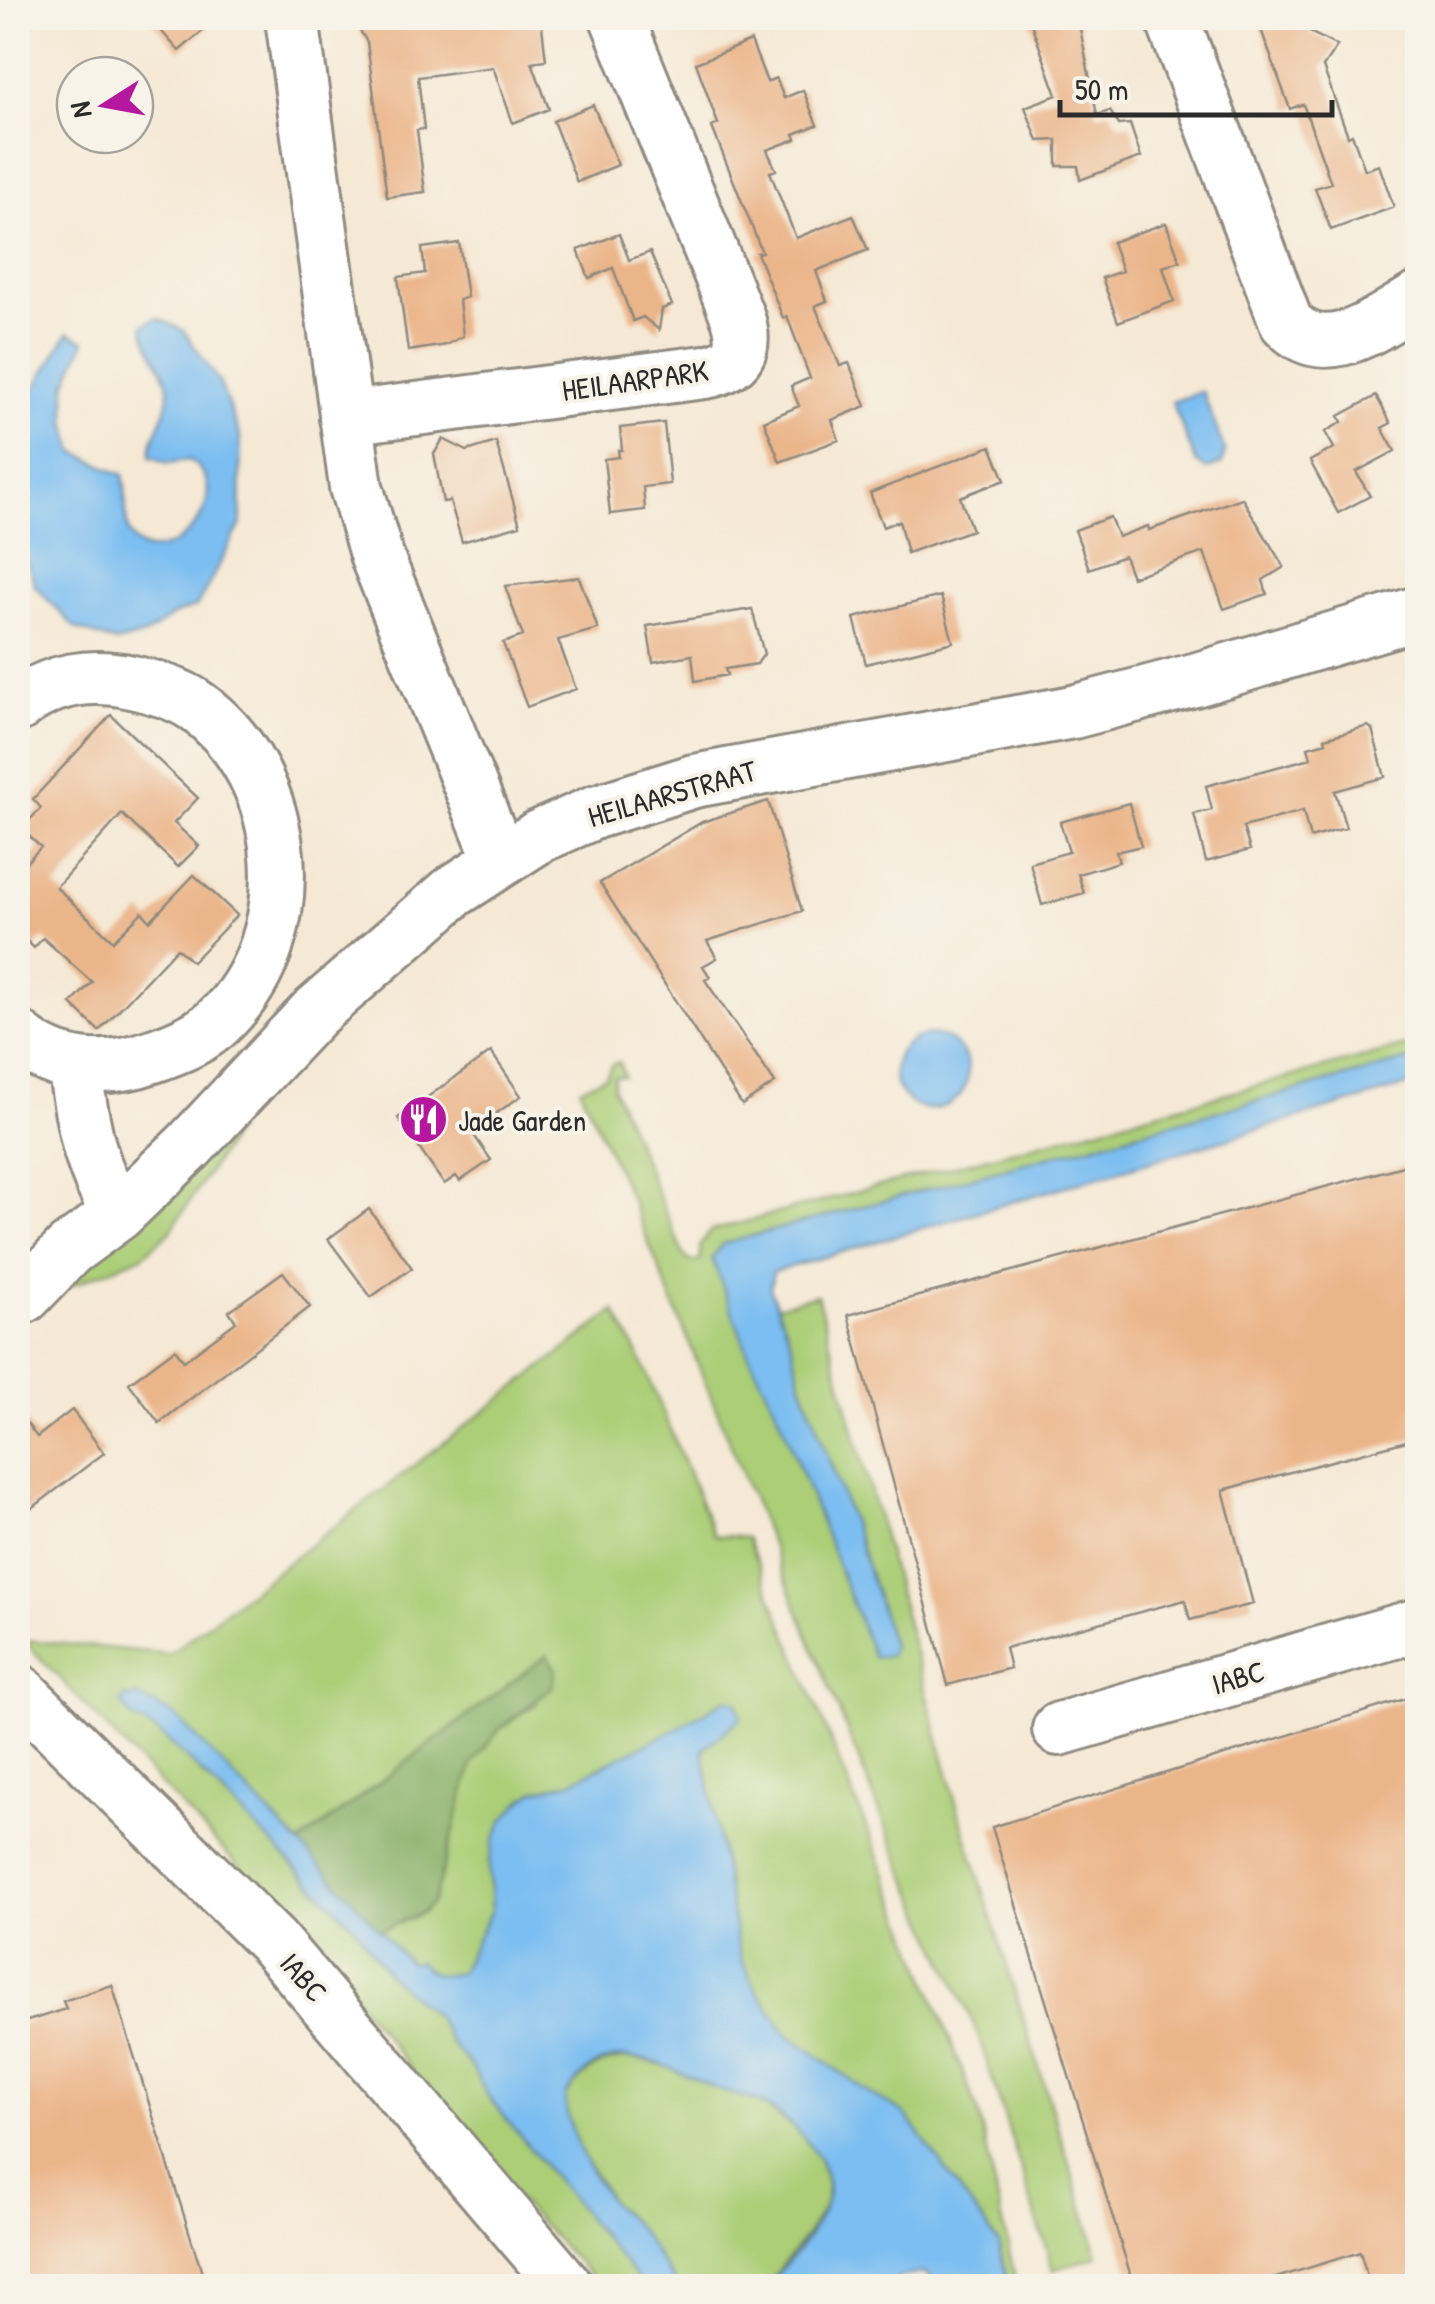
<svg xmlns="http://www.w3.org/2000/svg" width="1435" height="2304" font-family="'Patrick Hand',sans-serif">
<style>
.green{fill:#abce77;stroke:#6b7c51;stroke-width:2.5}
.forest{fill:#88b168;stroke:#5a6e4a;stroke-width:2.5}
.water{fill:#7cbef1;stroke:#54748e;stroke-width:2.5}
.building{fill:#ebb58a}
.lines{fill:none;stroke-linecap:round;stroke-linejoin:round}
.minor-casing{stroke:#908a80;stroke-width:58}
.minor{stroke:#fff;stroke-width:52}
.labels{text-anchor:middle;dominant-baseline:central;stroke-width:8;stroke-linejoin:round;paint-order:stroke}
.street-label{font-size:30px;fill:#2b2b2b;stroke:#f7f3e8}
.poi-label{font-size:30px;fill:#2b2b2b;stroke:#f7f3e8;text-anchor:start}
</style>
<rect width="100%" height="100%" fill="#f7f3e8"/>
<filter id="ink" filterUnits="userSpaceOnUse"><feTurbulence type="fractalNoise" baseFrequency=".01" numOctaves="2"/><feDisplacementMap in="SourceGraphic" scale="20" xChannelSelector="R" yChannelSelector="G"/><feConvolveMatrix kernelMatrix="1 2 1 2 8 2 1 2 1" color-interpolation-filters="sRGB"/></filter>
<filter id="wash" filterUnits="userSpaceOnUse"><feTurbulence type="fractalNoise" baseFrequency=".0048" numOctaves="4" result="noise"/><feDisplacementMap in="SourceGraphic" scale="40" xChannelSelector="R" yChannelSelector="G"/><feGaussianBlur stdDeviation="2.25" result="paint"/><feColorMatrix in="noise" values="0 0 0 0 0 0 0 0 0 0 0 0 0 0 0 0 0 1.4 0 .05"/><feComposite in="paint" operator="in"/></filter>
<g filter="url(#wash)">
<rect width="100%" height="100%" fill="#f5e9d5"/>
<path class="green" d="M1417 1043V1058L723 1244 712 1258 780 1417 873 1656 892 1645 859 1542 801 1383 791 1342 776 1306 817 1295 958 1810 1098 2256 1053 2270 978 2034 904 1871 632 1202 580 1089 606 1076 612 1065 619 1062 624 1076H614L613 1088 684 1256 691 1262 701 1261 700 1246 710 1231Z
M236 1129 170 1232 141 1257 28 1303Z
M615 1311 643 1364 714 1535 747 1538 894 1894 978 2112 1017 2286H1009L998 2243 905 2114 872 2095 786 2034 757 1991 741 1959 736 1938 703 1748 740 1718 726 1699 678 1728 568 1783 535 1791 494 1840 489 1863 491 1911 460 1972 443 1977 410 1963 379 1931 422 1913 434 1900 472 1764 500 1729 537 1703 547 1656 299 1843 223 1768 127 1707 132 1717 159 1733 193 1764 355 1927 389 1975 436 2017 452 2045 471 2066 489 2098 643 2286H600L497 2178 308 1939 23 1640 169 1654Z
M633 2058 680 2070 722 2091 759 2102 799 2131 819 2159 827 2185 826 2203 808 2233 766 2286H679L657 2261 640 2231 612 2203 582 2155 565 2109V2095C586 2070 600 2059 633 2058Z"/>
<path class="forest" d="M547 1655 556 1670 552 1687 500 1729 472 1764 434 1900 422 1913 379 1931 299 1844Z"/>
<path class="water" d="M157 318 183 330 219 381 240 436 241 524 197 606 175 614 145 635 116 643 75 628 36 587 18 538V519L25 504V473L18 444 19 415 68 333 85 341 66 385V422L75 452 123 475C128 493 123 522 130 535 158 583 246 496 189 460L167 463 151 456C150 431 173 412 168 386 163 363 146 347 143 325Z
M1202 391 1225 451 1222 464 1207 469 1196 462 1172 402Z
M894 1072a37 37 0 1 1 74 0a37 37 0 1 1-74 0Z
M1417 1058V1083L773 1272 770 1289 791 1342 801 1383 859 1542 892 1645 890 1655 873 1657 780 1417 747 1351 712 1258 723 1244Z
M135 1695 174 1715 342 1888 409 1963 419 1962C431 1976 442 1978 460 1972L491 1911 489 1863 494 1840 503 1821 518 1804 535 1791 568 1783 678 1728 726 1699 737 1702 741 1718 703 1749 736 1938 741 1959 757 1991 787 2034 872 2095 905 2114 998 2243 1009 2286H946L923 2273 900 2277 892 2286H766C787 2265 814 2233 825 2205 840 2167 790 2117 759 2102 747 2097 734 2096 722 2091 687 2078 652 2052 613 2059 591 2062 578 2079 565 2095 565 2128 591 2175 611 2202 618 2212 630 2219 638 2229 653 2247 663 2269 679 2286H643L489 2098 471 2066 452 2045 436 2017 389 1975 355 1927 193 1764 159 1733 132 1717 121 1703 125 1697 131 1699Z"/>
<g id="blocks">
<path class="building" d="M150 18H218L179 51Z
M352 18H541L546 60 532 62 549 109 513 123 493 67 418 77 424 129 417 130 425 192 387 197 367 42Z
M1029 18H1078L1097 115 1110 111 1119 125 1130 124 1141 157 1080 180 1078 166H1057V140L1038 141 1025 107 1057 95Z
M1277 18H1305L1310 32 1337 46 1323 67 1348 136 1352 134 1365 170 1379 165 1394 207 1331 230 1315 188 1331 183 1303 104 1290 109 1259 24Z
M751 41 767 82 776 78 784 98 803 90 817 125 794 134 796 139 767 150 776 170 770 172 796 238 853 215 868 250 816 271 827 301 815 306 840 366 849 363 866 406 832 420 839 440 780 462 764 421 799 406 791 386 810 378 787 316 783 318 757 253 762 252 712 127 718 124 696 63Z
M593 105 618 165 577 182 553 121Z
M1166 223 1180 261 1163 267 1174 301 1118 322 1102 278 1122 271 1112 242Z
M619 234 629 260 650 252 672 305 662 309 659 330 643 317 633 321 613 268 589 278 578 250Z
M459 243 467 297 459 300 463 336 446 345 408 351 398 277 425 273 422 248Z
M1376 396 1391 423 1382 428 1395 451 1356 472 1370 496 1338 513 1310 461 1334 448 1325 432 1342 422 1339 416Z
M664 423 670 484 643 487 645 510 610 514 604 459 619 457 618 450H622L620 428Z
M443 439 467 451 496 442 520 525 462 542 450 501 443 502 434 454Z
M991 446 1005 480 960 497 972 530 907 553 899 521 883 527 870 493Z
M1242 498 1284 567 1263 580 1267 594 1224 609 1204 552 1132 577 1124 556 1089 569 1075 530 1110 517 1118 537 1148 526 1149 530Z
M579 577 598 629 558 640 576 689 527 707 503 643 523 636 505 586Z
M941 596 953 642 866 664 854 618Z
M752 609 764 654 757 664 725 669 727 675 695 681 692 655 653 662 647 626Z
M111 715 198 798 174 823 199 846 178 867 122 814 56 887 113 941 142 912 150 921 194 875 237 915 192 962 177 948 99 1031 71 1004 92 982 43 938 34 948 18 932V871L41 847 21 829 41 808 33 799Z
M1368 726 1372 729 1385 777 1335 791 1346 828 1310 838 1303 811 1243 827 1250 850 1206 862 1194 814 1212 810 1206 786 1311 758 1308 747 1326 742 1325 738Z
M768 801 802 911 707 941 717 958 703 966 710 977 705 980 775 1083 742 1105 600 883 702 822Z
M1129 803 1141 846 1116 852 1119 862 1078 874 1084 893 1042 905 1030 863 1069 852 1060 822Z
M491 1052 521 1096 471 1131 491 1160 460 1181 456 1176 444 1184 398 1118Z
M1418 1162V1438L1223 1490 1253 1604 1190 1620 1185 1600 1005 1648 1010 1668 948 1685 848 1315Z
M369 1209 412 1268 371 1297 328 1239Z
M283 1272 310 1307 159 1423 129 1383 175 1349 184 1361 236 1322 229 1311Z
M72 1410 104 1453 18 1519V1412L37 1437Z
M1418 1695V2286H1370L1360 2252 1269 2280 1271 2286H1134L992 1827Z
M112 1985 206 2286H18V2024L66 2009 63 2001Z"/>
</g>
</g>
<g filter="url(#ink)">
<use href="#blocks" fill-opacity="0" stroke="#908a80" stroke-width="2.5"/>
<g class="lines">
<defs>
<path id="minor" d="M292 18 356 487 377 557 500 859
M1172 18 1286 322C1326 366 1378 322 1418 299
M346 418 705 372C738 366 748 349 738 318L617 18
M18 705C51 679 91 673 132 682 153 687 178 693 196 706 294 775 307 938 219 1021 202 1038 176 1048 153 1056 106 1073 56 1070 18 1037
M74 1067C84 1127 87 1160 118 1214
M18 1299 25 1296 69 1250 118 1214 188 1147 314 1013 454 891 538 837 595 812 694 781 1073 712 1198 679 1418 613
M18 1690 273 1942 566 2286
M1059 1729 1418 1625"/>
</defs>
<use href="#minor" class="minor-casing"/>
<use href="#minor" class="minor"/>
</g>
</g>
<defs>
<symbol id="restaurant-disc" viewBox="-11 -11 22 22"><circle r="9.5" fill="#b5179e" stroke="#f7f3e8"/><path d="M-5-6h1v4h1v-4h1v4h1v-4h1v5L-1.5 .5V6h-2V.5L-5-1ZM5-6V6H3V1.5H1.5Q1.5-4 5-6Z" fill="#fff"/></symbol>
</defs>
<g fill-rule="evenodd">
<use href="#restaurant-disc" x="396" y="1092" width="55" height="55"/>
</g>
<g class="labels">
<g class="street-label">
<text transform="translate(635 380) rotate(-8)">HEILAARPARK</text>
<text transform="translate(672 793) rotate(-16)">HEILAARSTRAAT</text>
<text transform="translate(1238 1677) rotate(-16)">IABC</text>
<text transform="translate(304 1977) rotate(49)">IABC</text>
</g>
<g class="poi-label">
<text x="458" y="1120">Jade Garden</text>
</g>
</g>
<rect width="1435" height="2304" fill="none" stroke="#f7f3e8" stroke-width="60"/>
<g transform="translate(105 105) rotate(259)"><circle r="48" fill="#f7f3e8" stroke="#a5a39c" stroke-width="2.5"/>
<path d="M0-8L18 38L0 25L-18 38Z" fill="#b5179e"/>
<text y="-15" font-size="28" font-weight="bold" text-anchor="middle" fill="#2b2b2b">N</text>
</g>
<path d="M1060 100v15h272v-15" fill="none" stroke="#2b2b2b" stroke-width="5"/>
<text x="1075" y="100" font-size="30" fill="#2b2b2b" stroke="#f7f3e8" stroke-width="8" paint-order="stroke">50 m</text>
</svg>
